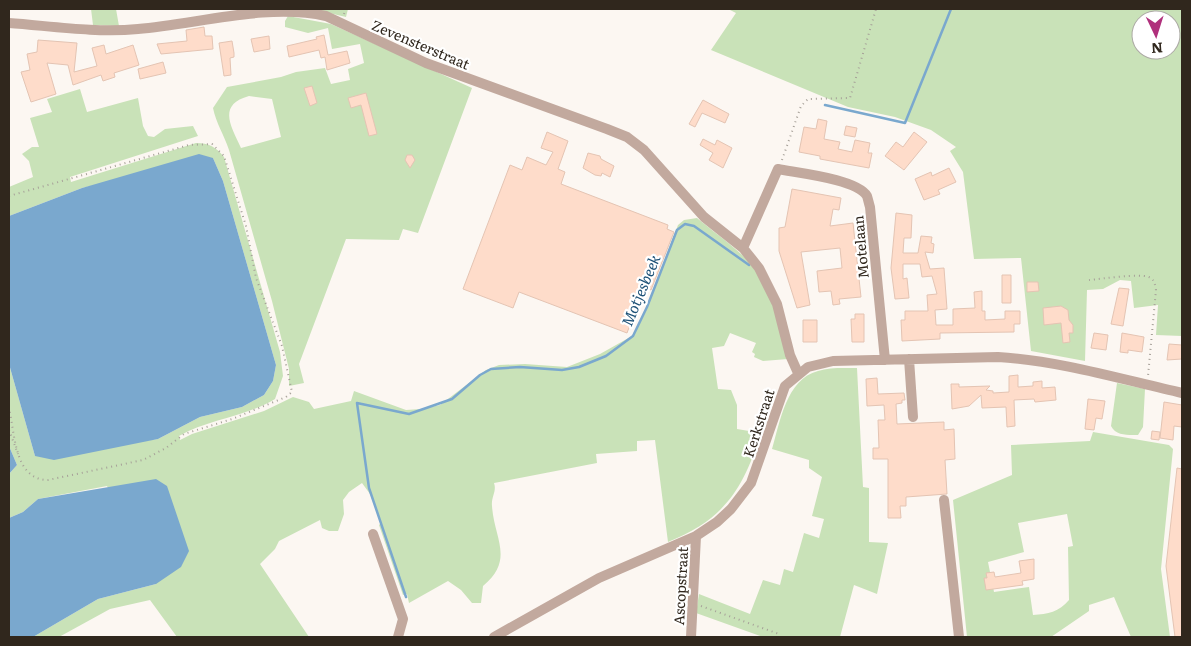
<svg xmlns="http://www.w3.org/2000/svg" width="1191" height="646" font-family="Literata,serif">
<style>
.green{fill:#c9e2b8;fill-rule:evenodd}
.water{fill:#7aa8ce}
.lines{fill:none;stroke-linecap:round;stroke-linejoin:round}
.stream{stroke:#7aa8ce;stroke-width:2.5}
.building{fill:#fedcca;stroke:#e4c4b3}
.path{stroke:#a6a098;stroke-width:2;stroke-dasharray:1 4;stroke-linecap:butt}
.minor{stroke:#c2a99e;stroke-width:10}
.labels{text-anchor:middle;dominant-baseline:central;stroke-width:4.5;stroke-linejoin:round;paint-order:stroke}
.street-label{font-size:14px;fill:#30271d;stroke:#fff}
.water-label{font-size:15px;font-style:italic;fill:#1d5177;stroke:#fff}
</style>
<rect width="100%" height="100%" fill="#fcf7f2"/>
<path class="green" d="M91 9H116L119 26 93 25Z
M312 9H348L346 17Z
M728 9H1182V336L1156 335 1158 305 1134 308 1131 281 1120 280 1103 289 1087 290 1085 361 1031 351 1021 258 974 259 963 172 950 151 956 147 931 130 895 117 848 107 711 50 736 13ZM1141 20H1171V50H1141Z
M288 16 331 24 472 88 418 233 403 229 399 240 346 239 299 364 304 383 289 386V369L272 301 229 150C224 135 216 123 213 108L227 87 281 77 296 72 325 68 331 84 350 80 348 69 364 63 360 44 332 49 328 28 308 33 285 27V21ZM249 96 272 99 281 137 241 148C231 126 217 105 249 96Z
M80 89 87 112 138 98 143 126 148 136 154 137 165 129 193 126 198 136 70 177 71 182 196 143C209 143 216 147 224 157L280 352 283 376 275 399C245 417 209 419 179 436L180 440 192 434 264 411 293 397 309 402 314 409 351 401 354 391 406 410 421 409 440 405 486 370 499 365 525 364 567 367 600 354 632 336 643 317 678 225 684 220 697 218C723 240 759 262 772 295 780 315 783 338 788 359L763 361 754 357 755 354 752 352 756 343 730 333 724 346 712 348 718 389 731 390 737 405V429L761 433C743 489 725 519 668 542L655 440 637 441V451L596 454 597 463 494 483C497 491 491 497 492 506 494 539 515 559 483 586L481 603H472L461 590 448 581 409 603 407 594 403 595 379 525 381 523 370 494 362 483 349 492 343 500 344 514 338 531H329L322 528 320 520 279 541 275 549 260 564 309 637H177L150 600 110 609 59 637H33L98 599 156 584 107 486 38 499 23 512 9 518V474L17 465 9 446V364L35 456 158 439 200 417 242 407 264 395 273 381 276 365 223 181 213 158 82 188 9 216V187L33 177 29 161 22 154 32 147H39L30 118 52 112 47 99Z
M857 368 863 487 869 488V542L888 543 877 594 854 585 840 637H763L696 613 699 594 750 614 763 580 780 585 784 569 793 572 804 533 819 538 824 519 812 516 822 477 809 468V460L772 449C780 423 786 379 818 371 830 367 844 368 857 368Z
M1117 383 1145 389 1143 427 1138 435C1128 435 1116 436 1111 426Z
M1093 432 1169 445 1173 449 1161 569 1170 637H1131L1114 597 1089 605V611L1051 637H967L953 500 1012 475 1011 445 1090 441ZM1067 514 1073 546 1068 547 1069 600C1059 612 1048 614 1033 615L1029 587 994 592 988 562 1024 552 1018 523Z"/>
<path class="water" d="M199 154 213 158 223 181 276 365 273 381 264 395 242 407 200 417 158 439 54 460 35 456 9 364V216L82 188Z
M9 446 17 465 9 474Z
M156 479 167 486 189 551 181 567 156 584 98 599 33 637H9V518L23 512 38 499Z"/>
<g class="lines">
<path class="stream" d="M825 105 905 123 951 9
M406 597 369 488 357 403 409 414 452 399 480 375 491 369 520 367 562 370 579 367 606 356 633 336 647 307 677 230 685 224 694 226 749 265"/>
</g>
<path class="building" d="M204 27 205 36H212L213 49 161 54 157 44 187 41 186 30Z
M324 35 328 55 347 51 350 63 327 70 325 57 321 58 319 50 289 57 287 46 317 39 316 37Z
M269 36 270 49 254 52 251 39Z
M38 40 77 43 74 72 97 66 92 48 104 45 106 54 133 45 139 65 114 73 115 77 103 81 101 75 73 85 68 65 47 63 56 94 31 102 21 72 30 70 27 54 37 52Z
M232 41 234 53V57L230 58 231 75 224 76 219 43Z
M163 62 166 73 140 79 138 69Z
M312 86 317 103 310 106 304 88Z
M366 93 377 134 369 136 361 105 351 108 348 98Z
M703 100 729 114 725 123 702 113 695 127 689 124Z
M818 119 827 121 824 139 840 142 838 149 852 152 855 140 870 143 868 153H872L869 168 820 159V156L799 152 804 127 816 129Z
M846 126 857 128 855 137 844 135Z
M547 132 568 141 558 169 565 172 561 184 668 225 667 229 674 232 651 290 644 287 627 333 519 292 513 308 463 289 510 165 522 170 527 157 546 165 553 152 541 148Z
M914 132 927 142 904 170 885 156 896 142 903 147Z
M703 139 715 145 717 140 732 148 723 168 709 160 713 153 700 145Z
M588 153 600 156 601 159 614 166 610 177 602 173 601 176 595 175 583 168Z
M407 155H412L415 160 410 168 405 160Z
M949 168 956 182 938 190 940 194 924 200 915 179 931 172 932 176Z
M792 189 841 198 839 210 833 209 830 226 853 223 861 297 839 299 840 304 833 305 831 291 819 292 817 271 842 268 840 248 801 252 810 305 797 308 779 251V228L785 227Z
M896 213 912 215 911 238H904L903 253H918L921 236 932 237 931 243 934 244 933 253 925 252 930 269 944 268 947 309 935 310 936 325H953V309L975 308 974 292 982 291V311H985V320L1005 319V311H1020V324H1014V332L940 333V339L902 341 901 320H905V311H928L927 295 937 294 932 276 922 277 920 264H903V279L907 278 909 298 895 299 891 268Z
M1002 275H1011V303H1002Z
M1027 282H1038L1039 291 1027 292Z
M1119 288 1129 289 1123 326 1111 324Z
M1061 306 1068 310 1069 320 1073 325V333H1069L1070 342 1063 343 1061 323 1044 325 1043 308Z
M855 314H864V342H852L851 319H855Z
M803 320H817V342H803Z
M1094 333 1108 335 1106 350 1091 348Z
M1122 333 1144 337 1142 352 1128 350V353L1120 352Z
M1169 344 1182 345V359L1167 360Z
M1018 375V387L1033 386V382L1042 381V388L1055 387 1056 400 1035 402 1034 399 1014 400 1015 426 1007 427 1006 407 982 408 981 395 969 406 952 409 951 384H959V387L990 386 986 390 993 391V393L1009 392V376Z
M877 378 878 394 904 393 905 400H902V403L896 404 897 424 944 422V430L954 429 955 459 945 460 947 494 906 497V506H900L901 518H888V459H873V448H879L878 420H885L884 405 867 406 866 379Z
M1088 399 1105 401 1102 419 1096 418 1094 430 1085 429Z
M1164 402 1182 405V427L1174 426 1173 440 1160 438Z
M1152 431 1160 432 1159 440 1151 439Z
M1177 468 1182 469V637H1175L1166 566Z
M1034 559V579L1022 581 1023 585 986 590 984 578H987L986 573 994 572 995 577 1021 573 1019 561Z"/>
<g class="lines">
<path class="path" d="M344 14 346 9
M782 160 801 106 808 99 850 98 876 9
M9 196 189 145 212 144 224 156 246 226 256 278 282 346 292 392 286 397 232 419 184 434 166 448 143 460 48 480C14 480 15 433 9 408
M1089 280C1101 279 1140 273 1149 277 1154 279 1155 284 1156 290L1148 376
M9 430 18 454
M701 606 779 634"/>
<path class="minor" d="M9 23C51 26 95 33 138 29 198 24 267 3 326 16L426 63 607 129 627 137 644 150 704 217 743 248 759 268 777 304 790 355 798 373
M743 248 778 169C798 173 857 179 867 196 868 199 869 204 870 207L885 360
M909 359 913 417
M944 500 959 637
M373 534 403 619 398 637
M494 637 599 578 696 536 717 522 731 509 751 483 785 386 808 367 833 361 998 357C1061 361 1120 379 1182 393
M691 637 696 536"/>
</g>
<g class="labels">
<g class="street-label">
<text transform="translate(421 44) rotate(23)">Zevensterstraat</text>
<text transform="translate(860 247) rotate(-95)">Motelaan</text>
<text transform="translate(758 423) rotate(-72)">Kerkstraat</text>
<text transform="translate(680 586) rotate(-87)">Ascopstraat</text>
</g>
<g class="water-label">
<text transform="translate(640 290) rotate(-67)">Motjesbeek</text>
</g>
</g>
<rect width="1191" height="646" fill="none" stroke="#30271d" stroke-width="20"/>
<g transform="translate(1156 35) rotate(176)"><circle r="24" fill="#ffffff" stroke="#aca9a5"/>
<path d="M0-4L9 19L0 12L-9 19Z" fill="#b0307c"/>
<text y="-8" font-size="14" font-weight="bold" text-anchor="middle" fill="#30271d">N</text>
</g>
</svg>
